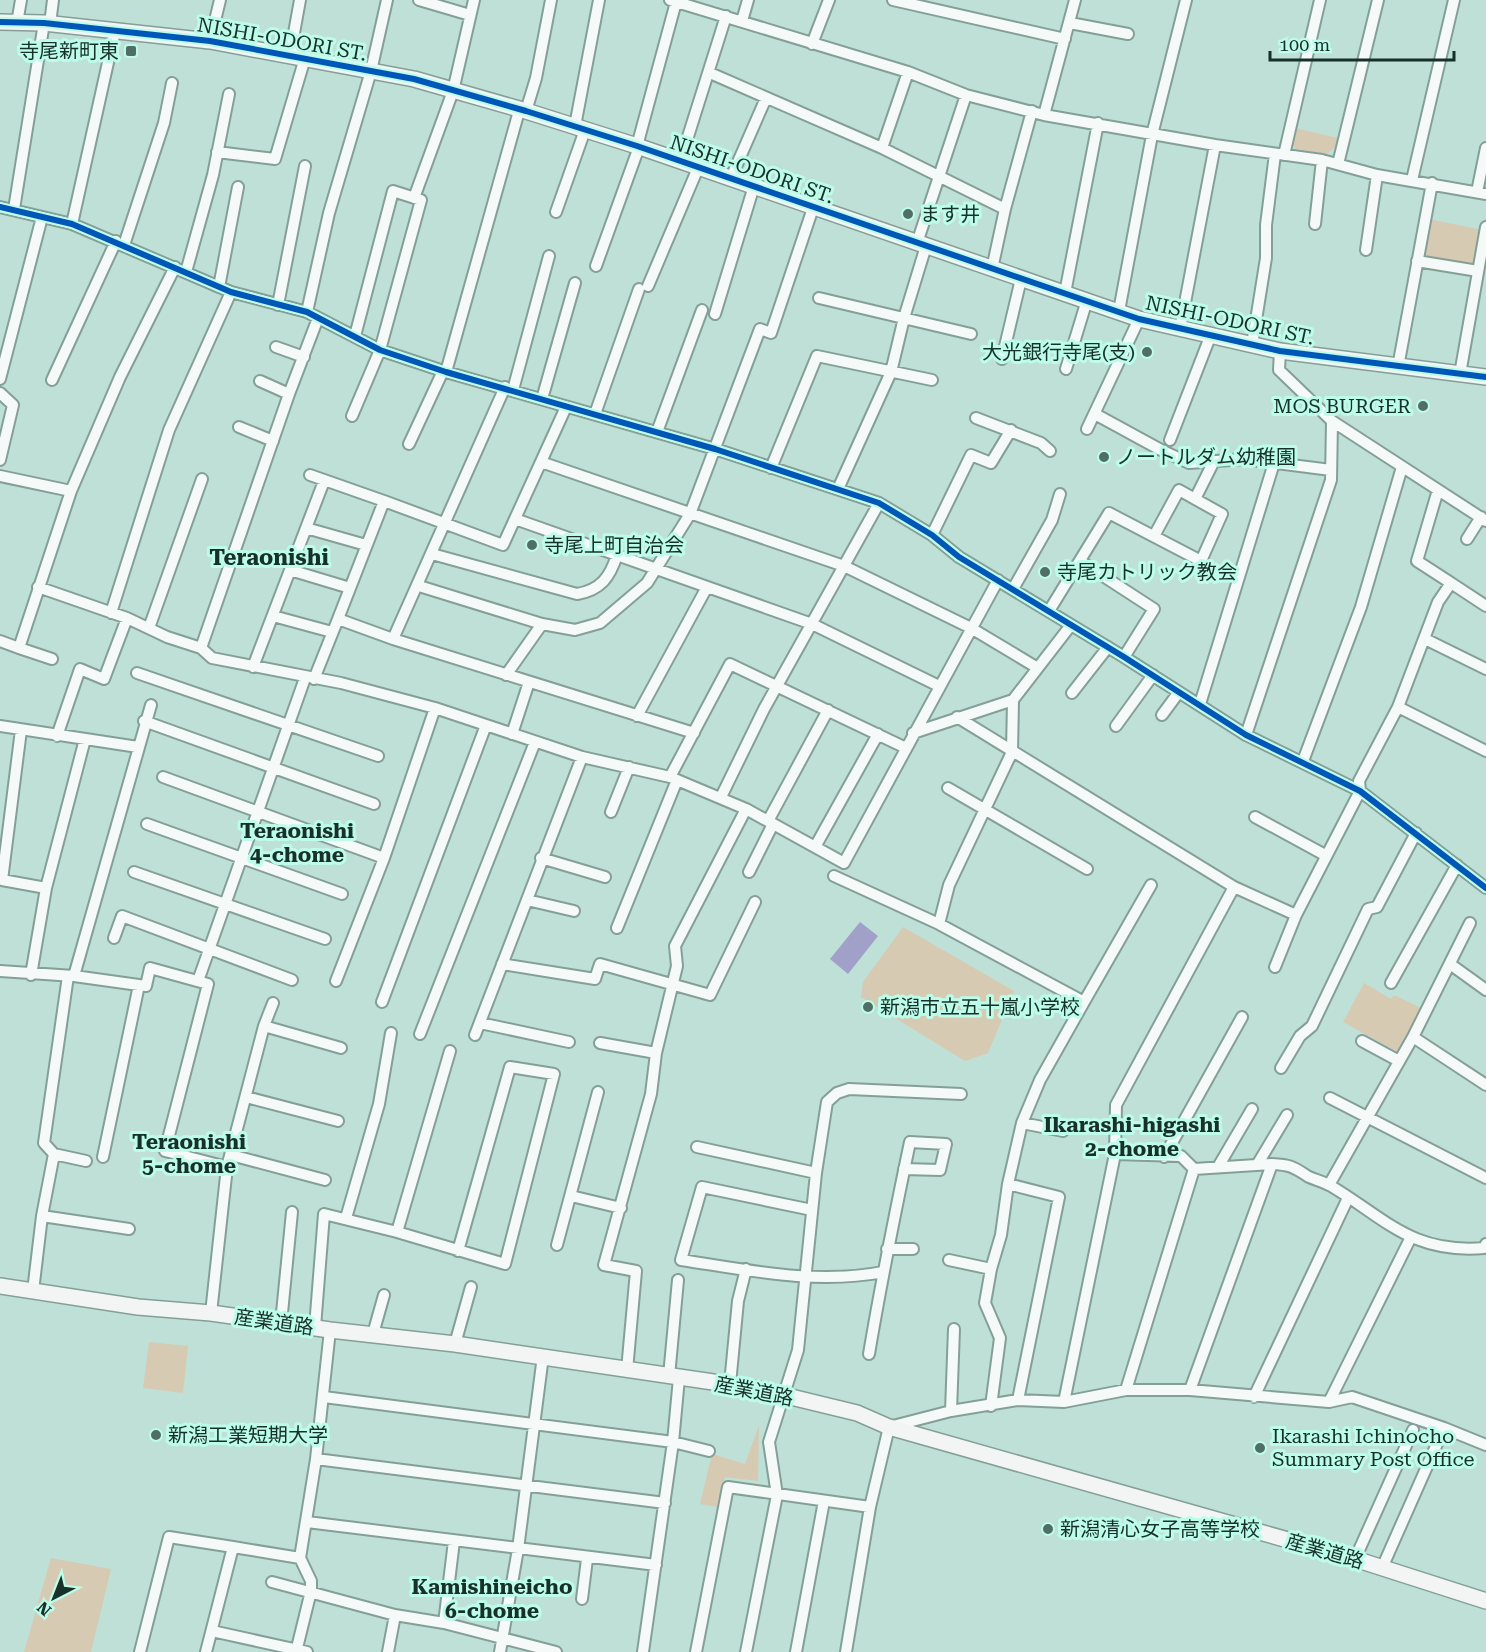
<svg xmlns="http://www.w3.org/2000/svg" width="1486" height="1652" font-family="'Roboto Serif','Noto Sans JP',serif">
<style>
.green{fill:#d6cab3}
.water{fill:#a1a0c9}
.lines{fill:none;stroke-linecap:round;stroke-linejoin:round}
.street-casing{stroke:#849f97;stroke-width:14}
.secondary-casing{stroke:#849f97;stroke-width:18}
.street{stroke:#f5faf9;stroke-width:10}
.secondary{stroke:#f3f5f5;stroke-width:15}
.cycleway-casing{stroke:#bcfce9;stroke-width:10}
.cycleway{stroke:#0057b8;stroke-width:6}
.poi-dot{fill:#516e66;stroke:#bcfce9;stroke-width:2}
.labels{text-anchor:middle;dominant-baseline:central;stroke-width:6;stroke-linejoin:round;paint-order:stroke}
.street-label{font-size:20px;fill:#17312a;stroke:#bcfce9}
.poi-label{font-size:20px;fill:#17312a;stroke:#bcfce9;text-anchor:start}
.neighbourhood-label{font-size:21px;font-weight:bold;fill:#17312a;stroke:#bcfce9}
.quarter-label{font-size:22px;font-weight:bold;fill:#17312a;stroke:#bcfce9}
</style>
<rect width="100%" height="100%" fill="#bee0d6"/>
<path class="green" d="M1295 128 1338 138 1335 147 1327 154 1296 149 1291 144Z
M1428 219 1483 230 1476 269 1420 259Z
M903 927 1014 991 988 1053 965 1061 861 997 863 982Z
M1364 983 1391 999 1394 995 1423 1009 1398 1052 1343 1022Z
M149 1342 188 1346 183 1393 143 1388Z
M759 1425 758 1481 725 1477 717 1507 700 1504 712 1454 745 1464Z
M51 1558 111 1569 91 1652H24Z"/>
<path class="water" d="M860 922 878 936 848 974 830 959Z"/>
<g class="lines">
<defs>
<path id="street" d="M419 0 470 15
M670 0 908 72 966 95 1044 115 1215 145 1322 160 1377 175 1486 194
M893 0 1065 39
M742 21 748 0
M17 23 21 0
M1070 23 1128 34
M50 24 53 0
M210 41 220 0
M812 44 829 0
M290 55 300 0
M710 73 882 148 1005 209
M526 111 536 78 551 0
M1044 115 1075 0
M575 126 599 0
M637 146 676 2
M882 148 908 72
M217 152 275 159 305 58
M1284 155 1320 0
M680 162 726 16
M1338 164 1378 0
M731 178 766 98
M1412 180 1454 0
M1477 192 1486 148
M414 198 453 91 474 0
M0 207 72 224 231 292 307 312 380 350 446 372 715 449 879 503 932 535 959 557 1124 657 1246 735 1360 791 1486 888
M14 209 44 23
M556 212 585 130
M72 224 115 31
M1315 224 1322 160
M917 243 966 95
M124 245 164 123 172 83
M1366 250 1377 175
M1417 261 1478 271
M596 266 639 147
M992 269 1005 209 1032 111
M186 272 213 175 229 94
M648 286 698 168
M219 287 238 187
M1065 293 1098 123
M819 298 971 334
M278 305 305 166
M1119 311 1152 135 1186 0
M307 312 329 213 371 71 387 0
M715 314 754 186
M1180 329 1215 145
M1252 345 1266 258V225L1275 154
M276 347 304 357
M1280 351 1279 370 1332 421 1486 521
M1002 359 1021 279
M1398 367 1432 183
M1066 369 1087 300
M446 372 519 111
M1460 374 1486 227
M0 379 42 217
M52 380 116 241
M260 381 289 394
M513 390 549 256
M0 393 13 405 0 460
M542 399 575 283
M595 414 639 289
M1095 414 1161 450 1189 463 1244 459 1331 470
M352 416 380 350 421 200 393 191 355 336
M976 418 1041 443 1050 451
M239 427 273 441
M1087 429 1139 319
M657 432 702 310
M1170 440 1210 337
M409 444 443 371
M541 462 844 566 971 628 1036 667
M771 468 817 356 932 380
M310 475 384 501
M0 476 71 491
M838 489 891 372 904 318 926 246
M1195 499 1214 461
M515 519 812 624 939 686
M306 528 366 545
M932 535 971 455 991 463 1011 430
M1467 539 1481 517
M432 554 577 594C601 590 610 577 617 555
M1080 561 1154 609 1124 657
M290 570 350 588
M1451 583 1486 606
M419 586 542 624 575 630 600 623 647 583 690 514 760 329 771 333 813 208
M38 587 127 618 167 637 201 648 212 658 341 683 435 708 582 757 670 777 746 809 844 863 998 580
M1013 589 1052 520 1060 494
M1049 611 1109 513 1201 561 1222 514 1179 490 1154 536
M111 613 169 430 231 292
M273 616 332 632
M338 619 384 501 503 545 566 407
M149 628 202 479
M393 639 694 733
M1425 639 1486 669
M0 641 19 648 71 491 120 377 175 267
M19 648 52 659
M201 648 289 394 318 318
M253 667 324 481
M137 673 378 756
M506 675 542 624
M314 679 338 619 393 639 505 387
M1072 693 1108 647
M1200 704 1274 463
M1398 707 1486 751
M1162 715 1179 692
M637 716 707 587
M957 717 1234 887 1296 915 1360 791 1359 781 1398 707 1438 602 1451 583 1417 561 1438 490
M144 721 374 804
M0 726 138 747
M1116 726 1153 675
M21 730 2 880 46 888
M913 733 1013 700
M512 734 529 682
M1246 735 1331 480 1332 421
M57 736 80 669 104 679 127 618
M1303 761 1361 607 1402 467
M163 777 384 858
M670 777 730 664 906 748
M948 788 1087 869
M721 797 764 709 879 503
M611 812 629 767
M1255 817 1325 855
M768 821 828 710
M147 824 342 894
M815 847 878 734
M541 858 605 877
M134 872 325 939
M749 872 773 824
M834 876 939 924 1084 1002 1040 1080 1022 1123 1008 1184 1001 1235 991 1269 985 1303 1000 1338 991 1406
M527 900 574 911
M939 924 949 885 1012 752 1013 700 1071 625
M617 928 677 780
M114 938 122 916 292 980
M502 964 595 979 600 964 710 995 755 902
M1450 964 1486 990
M1275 967 1296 915
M0 971 74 976 146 986 150 968 208 984 165 1151 227 1167 211 1313
M31 975 46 888 85 739
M74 976 151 705
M198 981 305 678
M336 981 384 858 435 708
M1391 983 1457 865
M382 1002 486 725
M1084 1002 1151 885
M480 1023 569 1042
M264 1026 341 1048
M420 1034 535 742
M475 1035 582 757
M1413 1037 1486 1085
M1362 1041 1399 1061
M600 1043 656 1053
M1281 1068 1300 1036 1312 1026 1368 909 1377 907 1416 833
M246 1097 338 1121
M1330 1098 1486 1178
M1022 1123 1063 1131
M697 1147 816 1173
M54 1154 86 1161
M1115 1154 1181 1156 1194 1169
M231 1155 325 1180
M103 1157 139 985
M1164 1157 1242 1017
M1257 1165 1287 1115
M227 1167 264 1026 273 1003
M1218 1167 1252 1109
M1008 1184 1059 1197 1018 1400
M1329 1185 1413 1037 1470 923
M571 1196 621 1208
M812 1210 702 1187 681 1260C748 1270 816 1285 883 1272
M42 1216 129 1229
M346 1218 379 1104 391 1033
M397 1232 505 1264 554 1074 510 1067 458 1251
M557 1245 598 1092
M887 1249H913
M949 1260 991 1269
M33 1291 42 1216 54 1154 44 1143 68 976
M281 1323 292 1212
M315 1327 324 1214 397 1232 450 1051
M373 1334 384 1295
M455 1344 471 1287
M869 1354C881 1283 895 1213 910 1142L946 1144 940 1170 904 1169
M627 1370 636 1271 604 1265 651 1094 656 1053 677 966 675 946 746 809
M669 1376 678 1280
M730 1384 738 1301 746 1269
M1126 1390 1194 1169 1272 1164
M1190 1390 1272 1164C1292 1165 1293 1167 1309 1177 1316 1180 1324 1182 1331 1186 1386 1219 1412 1254 1484 1248L1486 1244
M324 1397 673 1442 709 1451
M1254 1397 1348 1198
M1064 1402 1115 1154 1116 1105 1234 887
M1329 1402 1410 1239
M951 1411 954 1329
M316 1459 665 1503
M307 1522 656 1565
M1355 1559 1413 1430
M1382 1568 1444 1428
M272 1582 395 1615 444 1623 556 1652
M582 1599 587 1559
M444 1623 454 1541
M212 1631 307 1652
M140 1652 169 1537 233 1547
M206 1652 233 1547 300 1558
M296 1652 311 1591V1581L300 1558 316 1459 330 1330
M388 1652 395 1615
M500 1652 518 1549 543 1356
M643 1652 673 1442 679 1378
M696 1652 728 1487 870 1507
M746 1652 777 1495 769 1442 798 1350 816 1173 827 1102 837 1093 849 1089 961 1094
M796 1652 824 1501
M846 1652 870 1507 889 1427 951 1411 1018 1400 1064 1402 1126 1390H1190L1329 1402 1352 1397 1444 1428 1486 1445"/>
<path id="secondary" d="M0 22 44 23 210 41 414 79 526 111 637 146 1139 319 1280 351 1486 377
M0 1286 138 1307 211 1313 330 1330 455 1344 754 1388 857 1413 889 1427 1355 1559 1486 1601"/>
</defs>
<use href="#street" class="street-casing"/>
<use href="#secondary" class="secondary-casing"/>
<use href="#street" class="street"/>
<use href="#secondary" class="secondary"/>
<defs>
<path id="cycleway" d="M0 22 44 23 210 41 414 79 526 111 637 146 1139 319 1280 351 1486 377
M0 207 72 224 231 292 307 312 380 350 446 372 715 449 879 503 932 535 959 557 1124 657 1246 735 1360 791 1486 888"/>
</defs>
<use href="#cycleway" class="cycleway-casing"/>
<use href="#cycleway" class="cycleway"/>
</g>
<g class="poi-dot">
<rect x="125" y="45" width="12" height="12" rx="3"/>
<circle cx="908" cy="214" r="6"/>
<circle cx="1147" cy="352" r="6"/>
<circle cx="1423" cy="406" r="6"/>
<circle cx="1104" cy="457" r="6"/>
<circle cx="532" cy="545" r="6"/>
<circle cx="1045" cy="572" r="6"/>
<circle cx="868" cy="1007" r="6"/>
<circle cx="156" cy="1435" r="6"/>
<circle cx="1260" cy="1448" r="6"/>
<circle cx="1048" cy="1529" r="6"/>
</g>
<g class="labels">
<g class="street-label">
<text transform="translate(282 39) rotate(10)">NISHI-ODORI ST.</text>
<text transform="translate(752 169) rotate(19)">NISHI-ODORI ST.</text>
<text transform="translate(1230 320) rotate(12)">NISHI-ODORI ST.</text>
<text transform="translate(274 1322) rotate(8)">産業道路</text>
<text transform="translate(754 1391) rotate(11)">産業道路</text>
<text transform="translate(1325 1551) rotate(16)">産業道路</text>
</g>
<g class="poi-label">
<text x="119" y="51" text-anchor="end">寺尾新町東</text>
<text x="920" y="214">ます井</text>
<text x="1135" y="352" text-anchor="end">大光銀行寺尾(支)</text>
<text x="1411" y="406" text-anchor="end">MOS BURGER</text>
<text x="1116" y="457">ノートルダム幼稚園</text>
<text x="544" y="545">寺尾上町自治会</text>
<text x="1057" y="572">寺尾カトリック教会</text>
<text x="880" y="1007">新潟市立五十嵐小学校</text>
<text x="168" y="1435">新潟工業短期大学</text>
<text x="1272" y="1436">Ikarashi Ichinocho<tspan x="1272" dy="23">Summary Post Office</tspan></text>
<text x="1060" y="1529">新潟清心女子高等学校</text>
</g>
<g class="neighbourhood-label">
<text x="297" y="831">Teraonishi<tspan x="297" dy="24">4-chome</tspan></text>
<text x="1132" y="1125">Ikarashi-higashi<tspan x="1132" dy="24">2-chome</tspan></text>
<text x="189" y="1142">Teraonishi<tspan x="189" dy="24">5-chome</tspan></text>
<text x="492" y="1587">Kamishineicho<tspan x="492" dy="24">6-chome</tspan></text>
</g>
<g class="quarter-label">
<text x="269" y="557">Teraonishi</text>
</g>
</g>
<g transform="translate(54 1598) rotate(222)" stroke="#bcfce9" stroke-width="4.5" paint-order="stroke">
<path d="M0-4.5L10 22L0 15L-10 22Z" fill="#17312a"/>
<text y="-9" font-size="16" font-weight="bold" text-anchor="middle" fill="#17312a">N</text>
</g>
<path d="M1270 51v9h184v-9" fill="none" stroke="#17312a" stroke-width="3"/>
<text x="1279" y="51" font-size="18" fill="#17312a" stroke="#bcfce9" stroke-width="4.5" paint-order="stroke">100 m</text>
</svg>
